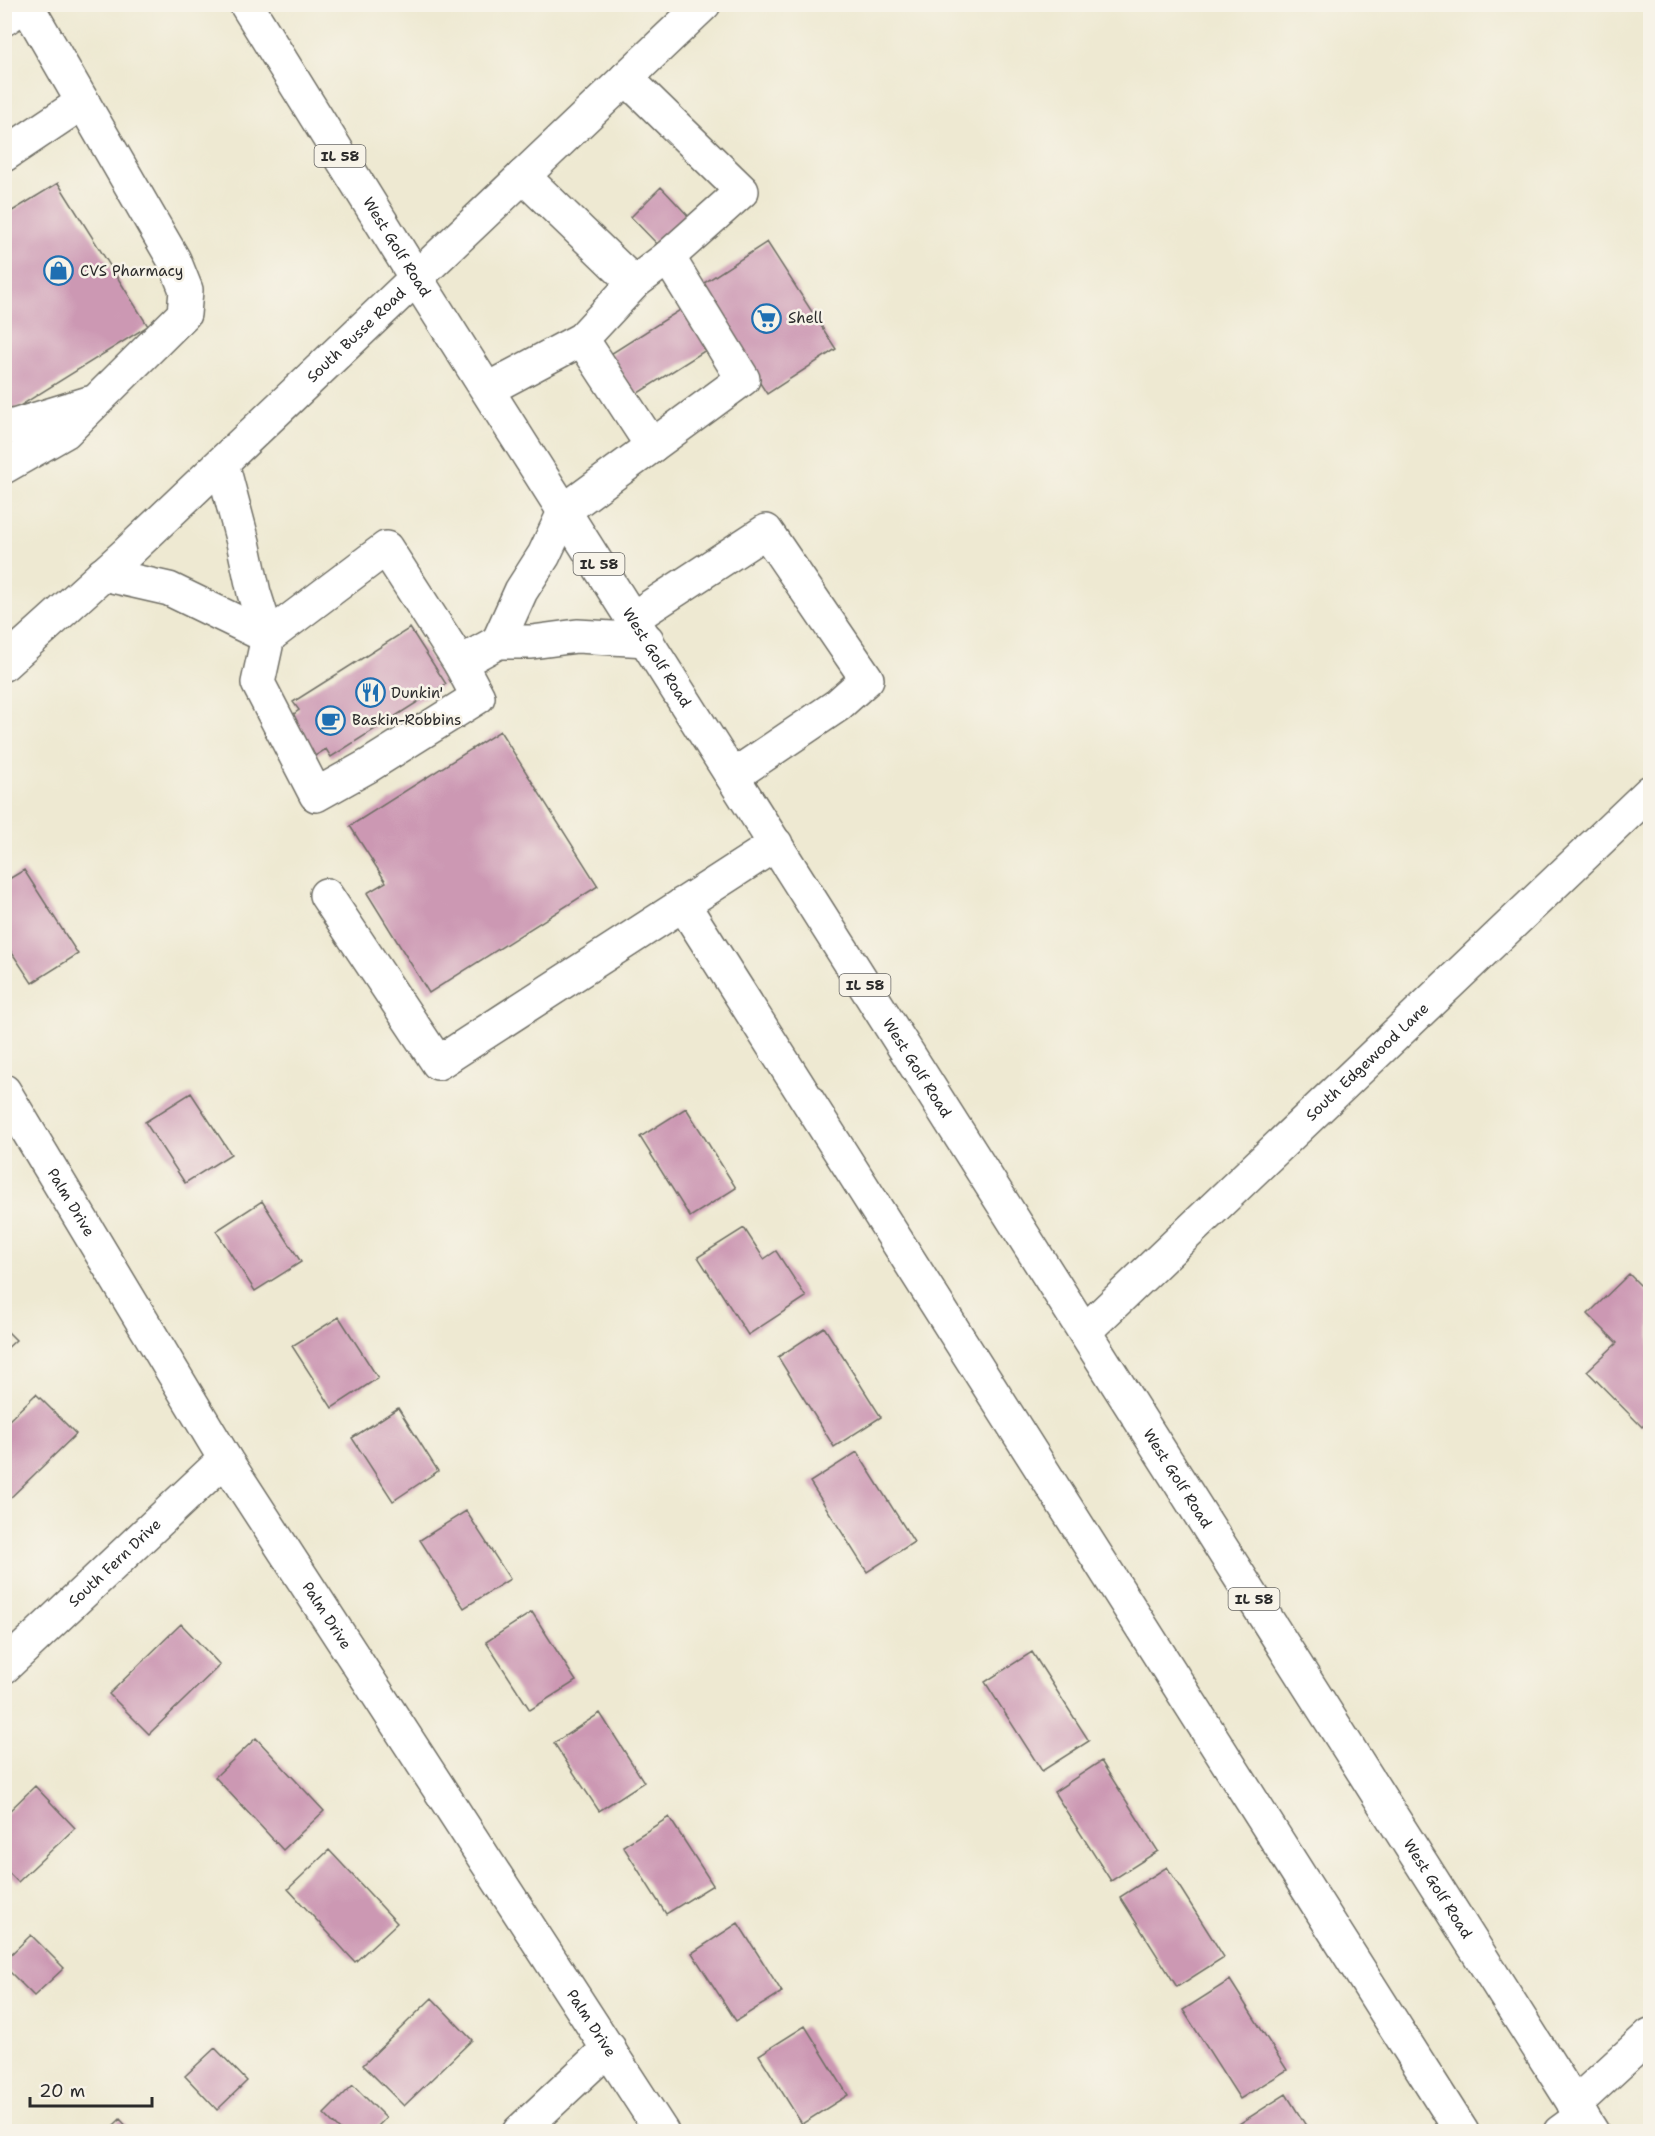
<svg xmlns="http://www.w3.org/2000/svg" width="1655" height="2136" font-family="'Shantell Sans',sans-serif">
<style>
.building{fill:#cc98b3}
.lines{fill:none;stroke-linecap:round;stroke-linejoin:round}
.minor-casing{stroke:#6f6e65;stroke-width:36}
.major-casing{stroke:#6f6e65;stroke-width:36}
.minor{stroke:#fff;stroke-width:33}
.major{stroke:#fff;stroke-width:33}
.labels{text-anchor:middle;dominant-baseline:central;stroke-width:5;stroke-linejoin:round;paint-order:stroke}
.shield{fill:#f7f3e8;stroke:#686764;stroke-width:1.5}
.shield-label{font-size:14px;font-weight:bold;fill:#2b2b2b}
.street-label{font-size:15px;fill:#2b2b2b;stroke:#f7f3e8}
.poi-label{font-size:15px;fill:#2b2b2b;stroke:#f7f3e8;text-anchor:start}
</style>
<rect width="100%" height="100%" fill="#f7f3e8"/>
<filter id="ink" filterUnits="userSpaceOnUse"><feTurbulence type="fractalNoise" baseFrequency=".0167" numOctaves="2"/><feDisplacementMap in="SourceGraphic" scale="12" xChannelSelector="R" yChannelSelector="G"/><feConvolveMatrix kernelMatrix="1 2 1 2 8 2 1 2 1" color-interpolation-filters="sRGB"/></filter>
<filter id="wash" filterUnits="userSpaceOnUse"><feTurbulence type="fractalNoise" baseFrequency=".008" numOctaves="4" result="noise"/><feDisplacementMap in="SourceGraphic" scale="24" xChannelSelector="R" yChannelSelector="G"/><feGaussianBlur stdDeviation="1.35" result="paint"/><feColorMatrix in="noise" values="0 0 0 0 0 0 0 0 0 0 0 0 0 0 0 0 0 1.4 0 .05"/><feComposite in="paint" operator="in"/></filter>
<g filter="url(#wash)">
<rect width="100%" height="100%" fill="#eee9d2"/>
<g id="blocks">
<path class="building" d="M58 183 148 326 4 416V216Z
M661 187 692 220 662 249 631 217Z
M767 242 836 349 767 394 698 287Z
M688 305 714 345 635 395 609 355Z
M410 628 446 684 331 757 326 749 315 756 290 717 299 710 293 702Z
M500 731 598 886 429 993 367 893 386 882 350 826Z
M24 870 78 954 32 983 4 941V882Z
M191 1093 231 1154 185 1183 145 1122Z
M686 1108 736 1188 690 1217 640 1137Z
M262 1201 301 1262 255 1291 216 1231Z
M744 1228 764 1259 776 1251 806 1297 748 1335 698 1257Z
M1629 1274 1650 1295V1419L1642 1427 1587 1371 1617 1343 1588 1314Z
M339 1317 378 1378 332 1408 292 1346Z
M824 1327 881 1417 834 1447 778 1357Z
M4 1328 16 1340 4 1351Z
M36 1394 76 1434 4 1504V1425Z
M398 1408 438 1471 393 1501 352 1438Z
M857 1452 914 1542 867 1572 810 1482Z
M466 1511 510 1579 464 1608 420 1540Z
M532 1612 576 1681 530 1710 486 1642Z
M181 1624 220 1665 149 1734 109 1694Z
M1032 1652 1089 1741 1042 1771 985 1682Z
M600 1713 644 1782 599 1811 554 1743Z
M256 1738 324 1811 283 1850 215 1777Z
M1101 1761 1158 1851 1111 1881 1054 1792Z
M35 1786 75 1828 18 1882 4 1868V1816Z
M669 1817 713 1885 666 1914 623 1846Z
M329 1850 397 1923 355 1962 288 1889Z
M1167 1867 1224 1957 1177 1987 1120 1897Z
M738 1923 782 1992 736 2021 692 1953Z
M31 1935 64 1968 34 1996 4 1966V1961Z
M1230 1980 1287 2070 1240 2099 1183 2010Z
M432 1998 472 2040 404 2106 363 2065Z
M805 2026 848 2095 802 2124 759 2055Z
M215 2048 247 2081 217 2110 185 2076Z
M353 2085 386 2118 372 2132H342L324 2114Z
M1286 2094 1310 2132H1244L1239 2124Z
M120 2119 132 2132H107Z"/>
</g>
</g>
<g filter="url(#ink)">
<use href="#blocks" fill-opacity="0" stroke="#6f6e65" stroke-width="1.5"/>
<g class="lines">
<defs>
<g id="minor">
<path d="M4 19 26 4 174 260 186 290 184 314 65 432 4 467"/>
<path d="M626 78 742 191 668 257"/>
<path d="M4 155 83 102"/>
<path d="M523 176 634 283"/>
<path d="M582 339 652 446"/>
<path d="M488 389 582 339 634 283 668 257 743 379 565 510 544 555 521 591 498 642"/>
<path d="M4 429 89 403"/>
<path d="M222 463 243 542 254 593 268 637 258 683 316 795 368 766 478 697 460 663"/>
<path d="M103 574 169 589 268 637"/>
<path d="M633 618 766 531 867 679 838 705 733 776"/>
<path d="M268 637 386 548 460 663 498 642H532L577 636 647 640"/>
<path d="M326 895 438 1063 776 844"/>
<path d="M683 904 1462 2132"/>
<path id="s1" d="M4 1091 225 1459 662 2132"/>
<path id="s2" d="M1085 1331 1650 792"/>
<path id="s3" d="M4 1667 225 1459"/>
<path d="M1574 2105 1650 2035"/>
<path d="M519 2132 609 2048"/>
<path d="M1560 2132 1582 2116"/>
</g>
<g id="major">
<path id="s4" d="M246 4 416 278 1592 2132"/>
<path id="s5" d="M4 664 128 552 704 4"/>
</g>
</defs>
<use href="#minor" class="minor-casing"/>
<use href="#major" class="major-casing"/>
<use href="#minor" class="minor"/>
<use href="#major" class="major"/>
</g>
</g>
<defs>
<symbol id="shop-ring" viewBox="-11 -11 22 22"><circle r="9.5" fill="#f7f3e8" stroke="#1f6fb2" stroke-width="1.5"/><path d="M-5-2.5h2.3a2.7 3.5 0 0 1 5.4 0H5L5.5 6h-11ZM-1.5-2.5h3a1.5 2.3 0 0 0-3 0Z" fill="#1f6fb2"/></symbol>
<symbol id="supermarket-ring" viewBox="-11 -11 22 22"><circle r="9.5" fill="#f7f3e8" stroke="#1f6fb2" stroke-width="1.5"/><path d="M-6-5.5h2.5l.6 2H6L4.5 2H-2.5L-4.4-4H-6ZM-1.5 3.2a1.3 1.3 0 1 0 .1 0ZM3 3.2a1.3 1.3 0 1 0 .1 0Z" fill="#1f6fb2"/></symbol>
<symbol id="restaurant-ring" viewBox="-11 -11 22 22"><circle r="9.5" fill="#f7f3e8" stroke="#1f6fb2" stroke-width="1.5"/><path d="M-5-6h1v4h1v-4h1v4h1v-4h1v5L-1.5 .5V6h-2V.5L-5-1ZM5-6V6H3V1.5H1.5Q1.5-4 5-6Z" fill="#1f6fb2"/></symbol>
<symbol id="cafe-ring" viewBox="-11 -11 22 22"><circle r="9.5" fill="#f7f3e8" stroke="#1f6fb2" stroke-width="1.5"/><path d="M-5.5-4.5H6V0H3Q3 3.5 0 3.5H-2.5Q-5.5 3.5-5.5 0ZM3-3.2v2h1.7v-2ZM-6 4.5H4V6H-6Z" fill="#1f6fb2"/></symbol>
</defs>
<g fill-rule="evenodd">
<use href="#shop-ring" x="42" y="254" width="33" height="33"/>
<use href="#supermarket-ring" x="750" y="302" width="33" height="33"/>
<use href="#restaurant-ring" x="354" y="676" width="33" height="33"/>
<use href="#cafe-ring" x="314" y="704" width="33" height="33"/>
</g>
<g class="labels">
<g class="shield">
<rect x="314.5" y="145" width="51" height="22" rx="4.5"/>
<rect x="573.5" y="553" width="51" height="22" rx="4.5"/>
<rect x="839.5" y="974" width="51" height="22" rx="4.5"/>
<rect x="1228.5" y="1588" width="51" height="22" rx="4.5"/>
</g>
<g class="shield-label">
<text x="340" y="156">IL 58</text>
<text x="599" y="564">IL 58</text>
<text x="865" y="985">IL 58</text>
<text x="1254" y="1599">IL 58</text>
</g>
<g class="street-label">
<text stroke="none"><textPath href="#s4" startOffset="286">West Golf Road</textPath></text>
<text stroke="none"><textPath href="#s5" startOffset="482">South Busse Road</textPath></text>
<text stroke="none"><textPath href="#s4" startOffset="772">West Golf Road</textPath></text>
<text stroke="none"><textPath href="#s2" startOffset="390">South Edgewood Lane</textPath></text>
<text stroke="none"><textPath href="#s4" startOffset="1258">West Golf Road</textPath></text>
<text stroke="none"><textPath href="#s1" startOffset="130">Palm Drive</textPath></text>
<text stroke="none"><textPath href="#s4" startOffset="1744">West Golf Road</textPath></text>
<text stroke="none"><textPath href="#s3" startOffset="152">South Fern Drive</textPath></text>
<text stroke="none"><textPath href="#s1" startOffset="616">Palm Drive</textPath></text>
<text stroke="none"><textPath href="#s4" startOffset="2230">West Golf Road</textPath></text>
<text stroke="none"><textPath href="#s1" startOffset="1102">Palm Drive</textPath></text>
</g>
<g class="poi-label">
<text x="80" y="271">CVS Pharmacy</text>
<text x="788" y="318">Shell</text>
<text x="391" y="693">Dunkin'</text>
<text x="352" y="720">Baskin-Robbins</text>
</g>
</g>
<rect width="1655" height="2136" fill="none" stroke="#f7f3e8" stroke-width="24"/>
<path d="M30 2097v9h122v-9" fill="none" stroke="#2b2b2b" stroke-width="3"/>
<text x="39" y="2097" font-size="18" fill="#2b2b2b" stroke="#f7f3e8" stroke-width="4.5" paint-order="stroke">20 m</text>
</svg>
